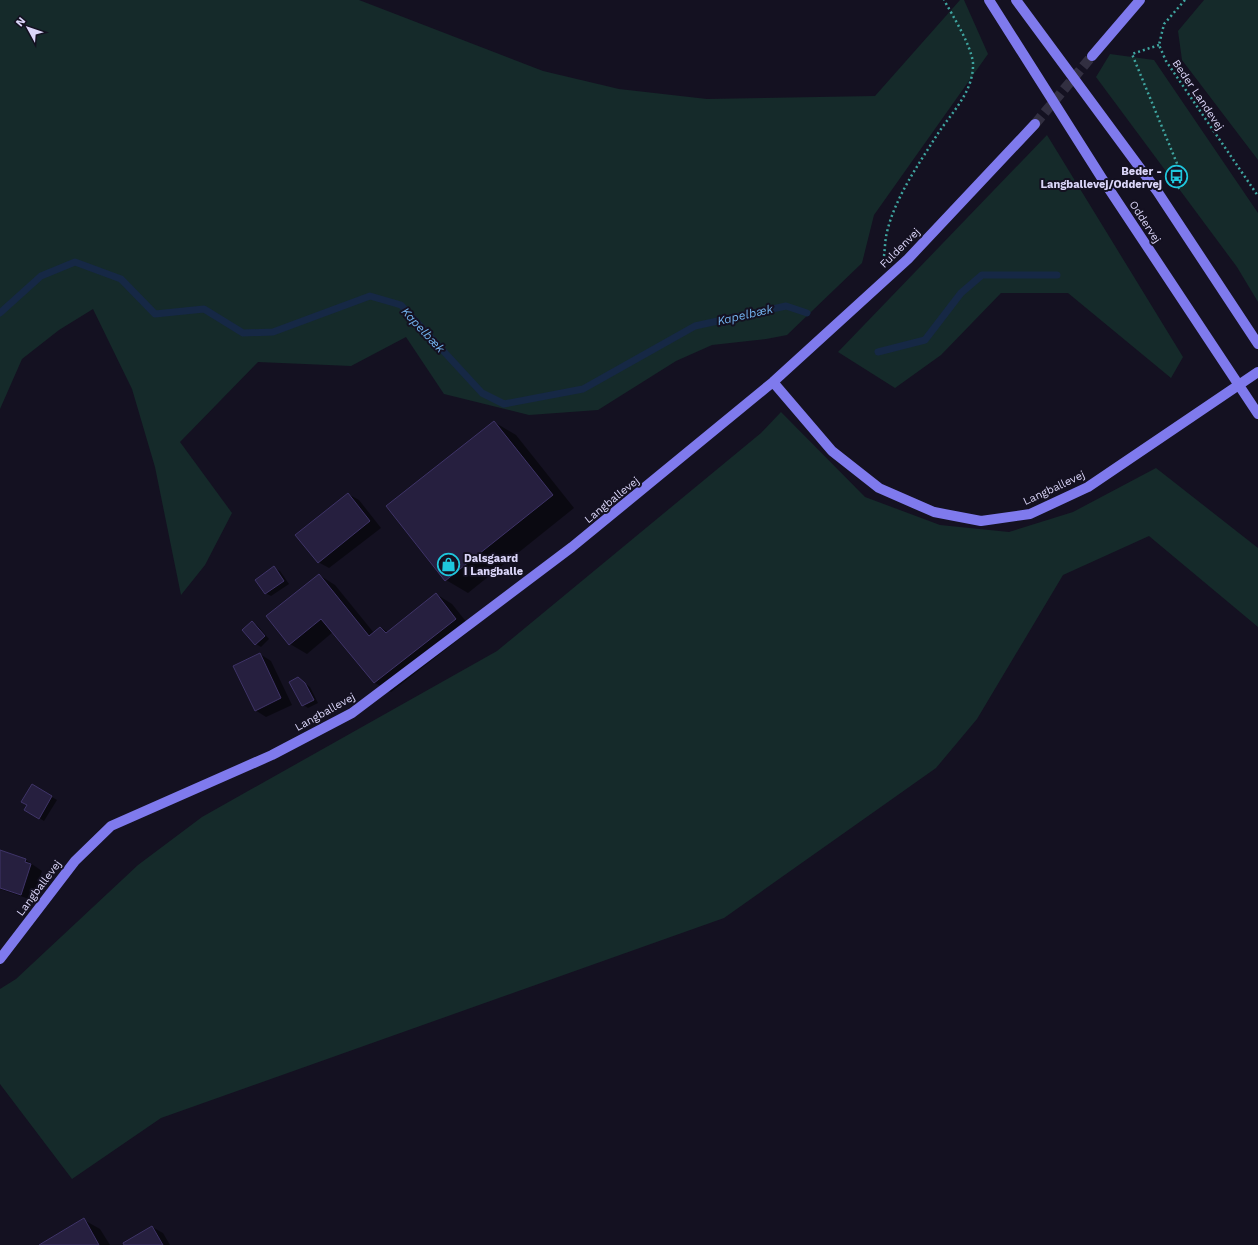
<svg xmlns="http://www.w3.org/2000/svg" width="1258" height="1245" font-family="'Work Sans',sans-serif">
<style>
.green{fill:#152a2a}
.shadow{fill:#0007}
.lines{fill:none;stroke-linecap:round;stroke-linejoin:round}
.stream{stroke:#162845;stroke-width:7}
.building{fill:#261f3f;stroke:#3f3468}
.secondary-tunnel{stroke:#322f41;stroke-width:10;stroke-dasharray:10 5;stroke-linecap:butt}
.path{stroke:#3fa5a0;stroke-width:2.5;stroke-dasharray:2 3;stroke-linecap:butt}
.secondary{stroke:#7f7aed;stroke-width:10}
.labels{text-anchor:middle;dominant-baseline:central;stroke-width:4;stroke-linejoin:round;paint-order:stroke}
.street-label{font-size:11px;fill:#dbd6f9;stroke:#141121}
.poi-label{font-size:11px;font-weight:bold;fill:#dbd6f9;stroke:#141121;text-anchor:end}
.water-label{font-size:12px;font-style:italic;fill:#72b1ec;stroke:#141121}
</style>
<rect width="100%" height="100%" fill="#141121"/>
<path class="green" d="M0 0H359L543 71 619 89 707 99 875 96 960 0H964L988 54 874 215 862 263 787 335 766 339 712 345 676 361 598 410 529 415 444 394 406 337 351 366 258 362 180 442 232 513 205 565 181 595 155 467 132 389 93 309 59 330 22 359 0 409Z
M1204 0H1258V160L1182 60 1178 31Z
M1110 54 1154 60 1258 213V302L1237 267 1096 77Z
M1047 135 1183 357 1171 378 1068 293H1001L941 355 895 388 838 352Z
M781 412 865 497 940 525 1009 532 1073 512 1156 468 1258 548V627L1149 536 1063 575 977 719 936 768 724 918 161 1118 72 1179 0 1084V989L16 979 138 865 202 817 497 651 761 433Z"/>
<path class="shadow" d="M494 422 516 435 574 508 468 593 446 580Z
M348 494 359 500 381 528 329 568 318 562Z
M274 568 280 571 289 584 271 596 265 593Z
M319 575 335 585 374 633 381 628 388 632 436 594 452 604 472 629 391 692 375 683 333 632 307 654 290 644 268 616Z
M252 622 257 625 269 639 261 647 256 644Z
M260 654 271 661 292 705 266 717 255 710Z
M303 682 310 687 318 703 308 708 303 705Z
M32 785 57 800 44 821 25 809 28 804Z
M0 851 26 860 42 871 32 900 0 889Z
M84 1220 100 1229 110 1245H41Z
M152 1227 163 1233 170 1245H125Z"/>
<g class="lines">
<path class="stream" d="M0 313 41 276 75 262 121 279 155 314 204 309 243 333 273 332 370 296 401 305 482 393 504 404 583 389 695 326 786 306 807 313
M878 352 925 340 961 293 982 275H1057"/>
</g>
<path class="building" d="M494 421 553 495 445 581 386 506Z
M348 493 370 521 318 563 295 535Z
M274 566 284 581 265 594 255 580Z
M319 574 369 636 380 627 386 633 436 593 456 619 374 683 321 619 289 645 266 616Z
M252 621 265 636 255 645 242 630Z
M260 653 281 698 255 711 233 666Z
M298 677 305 683 314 700 302 706 289 682Z
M32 784 52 796 39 819 24 810 27 805 21 802Z
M0 850 26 859 25 862 31 864 21 895 0 888Z
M84 1218 99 1245H39Z
M152 1226 163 1245H124L123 1243Z"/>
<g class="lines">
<path class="secondary-tunnel" d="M1035 124 1092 56"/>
<path class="path" d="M1185 0 1164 24 1159 45 1166 61 1258 196
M1159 45 1132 54 1185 183 1177 189
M884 256C885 248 885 240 887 232 895 198 918 165 937 135 951 113 974 92 973 63 971 45 953 16 944 0"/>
<path class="secondary" d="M989 0 1103 180 1258 414
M1016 0 1157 191 1258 344
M1092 56 1140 0
M773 382 832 451 879 488 934 512 981 521 1030 514 1088 487 1258 372
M0 959 75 861 111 826 272 755 352 713 572 547 773 382 908 259 1035 124"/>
</g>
<defs>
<symbol id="bus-ring" viewBox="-11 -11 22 22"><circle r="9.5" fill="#141121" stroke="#1fc7dd" stroke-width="1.5"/><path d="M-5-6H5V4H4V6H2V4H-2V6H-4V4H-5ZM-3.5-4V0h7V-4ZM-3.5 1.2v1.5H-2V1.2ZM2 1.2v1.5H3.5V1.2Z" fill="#1fc7dd"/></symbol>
<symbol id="shop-ring" viewBox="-11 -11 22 22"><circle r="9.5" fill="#141121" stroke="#1fc7dd" stroke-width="1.5"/><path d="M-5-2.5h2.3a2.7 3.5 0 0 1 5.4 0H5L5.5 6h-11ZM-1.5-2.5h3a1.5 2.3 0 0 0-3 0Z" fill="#1fc7dd"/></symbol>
</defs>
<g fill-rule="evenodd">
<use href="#bus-ring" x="1164" y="164" width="25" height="25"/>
<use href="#shop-ring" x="436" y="552" width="25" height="25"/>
</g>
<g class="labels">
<g class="street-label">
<text transform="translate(1198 95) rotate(56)">Beder Landevej</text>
<text transform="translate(1145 222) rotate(57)">Oddervej</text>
<text transform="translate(900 248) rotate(-45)">Fuldenvej</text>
<text transform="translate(1054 488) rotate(-25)">Langballevej</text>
<text transform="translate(612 500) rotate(-39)">Langballevej</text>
<text transform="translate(325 712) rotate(-29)">Langballevej</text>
<text transform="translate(39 888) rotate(-53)">Langballevej</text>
</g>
<g class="poi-label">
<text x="1162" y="171">Beder -<tspan x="1162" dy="13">Langballevej/Oddervej</tspan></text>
<text x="464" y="558" text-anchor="start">Dalsgaard<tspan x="464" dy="13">i Langballe</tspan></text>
</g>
<g class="water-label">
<text transform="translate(745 315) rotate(-13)">Kapelbæk</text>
<text transform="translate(423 330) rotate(47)">Kapelbæk</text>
</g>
</g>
<g transform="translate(28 28) rotate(310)" stroke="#141121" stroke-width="3" paint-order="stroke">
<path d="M0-3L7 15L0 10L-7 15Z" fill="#dbd6f9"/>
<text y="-6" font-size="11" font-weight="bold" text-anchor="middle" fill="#dbd6f9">N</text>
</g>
</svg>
